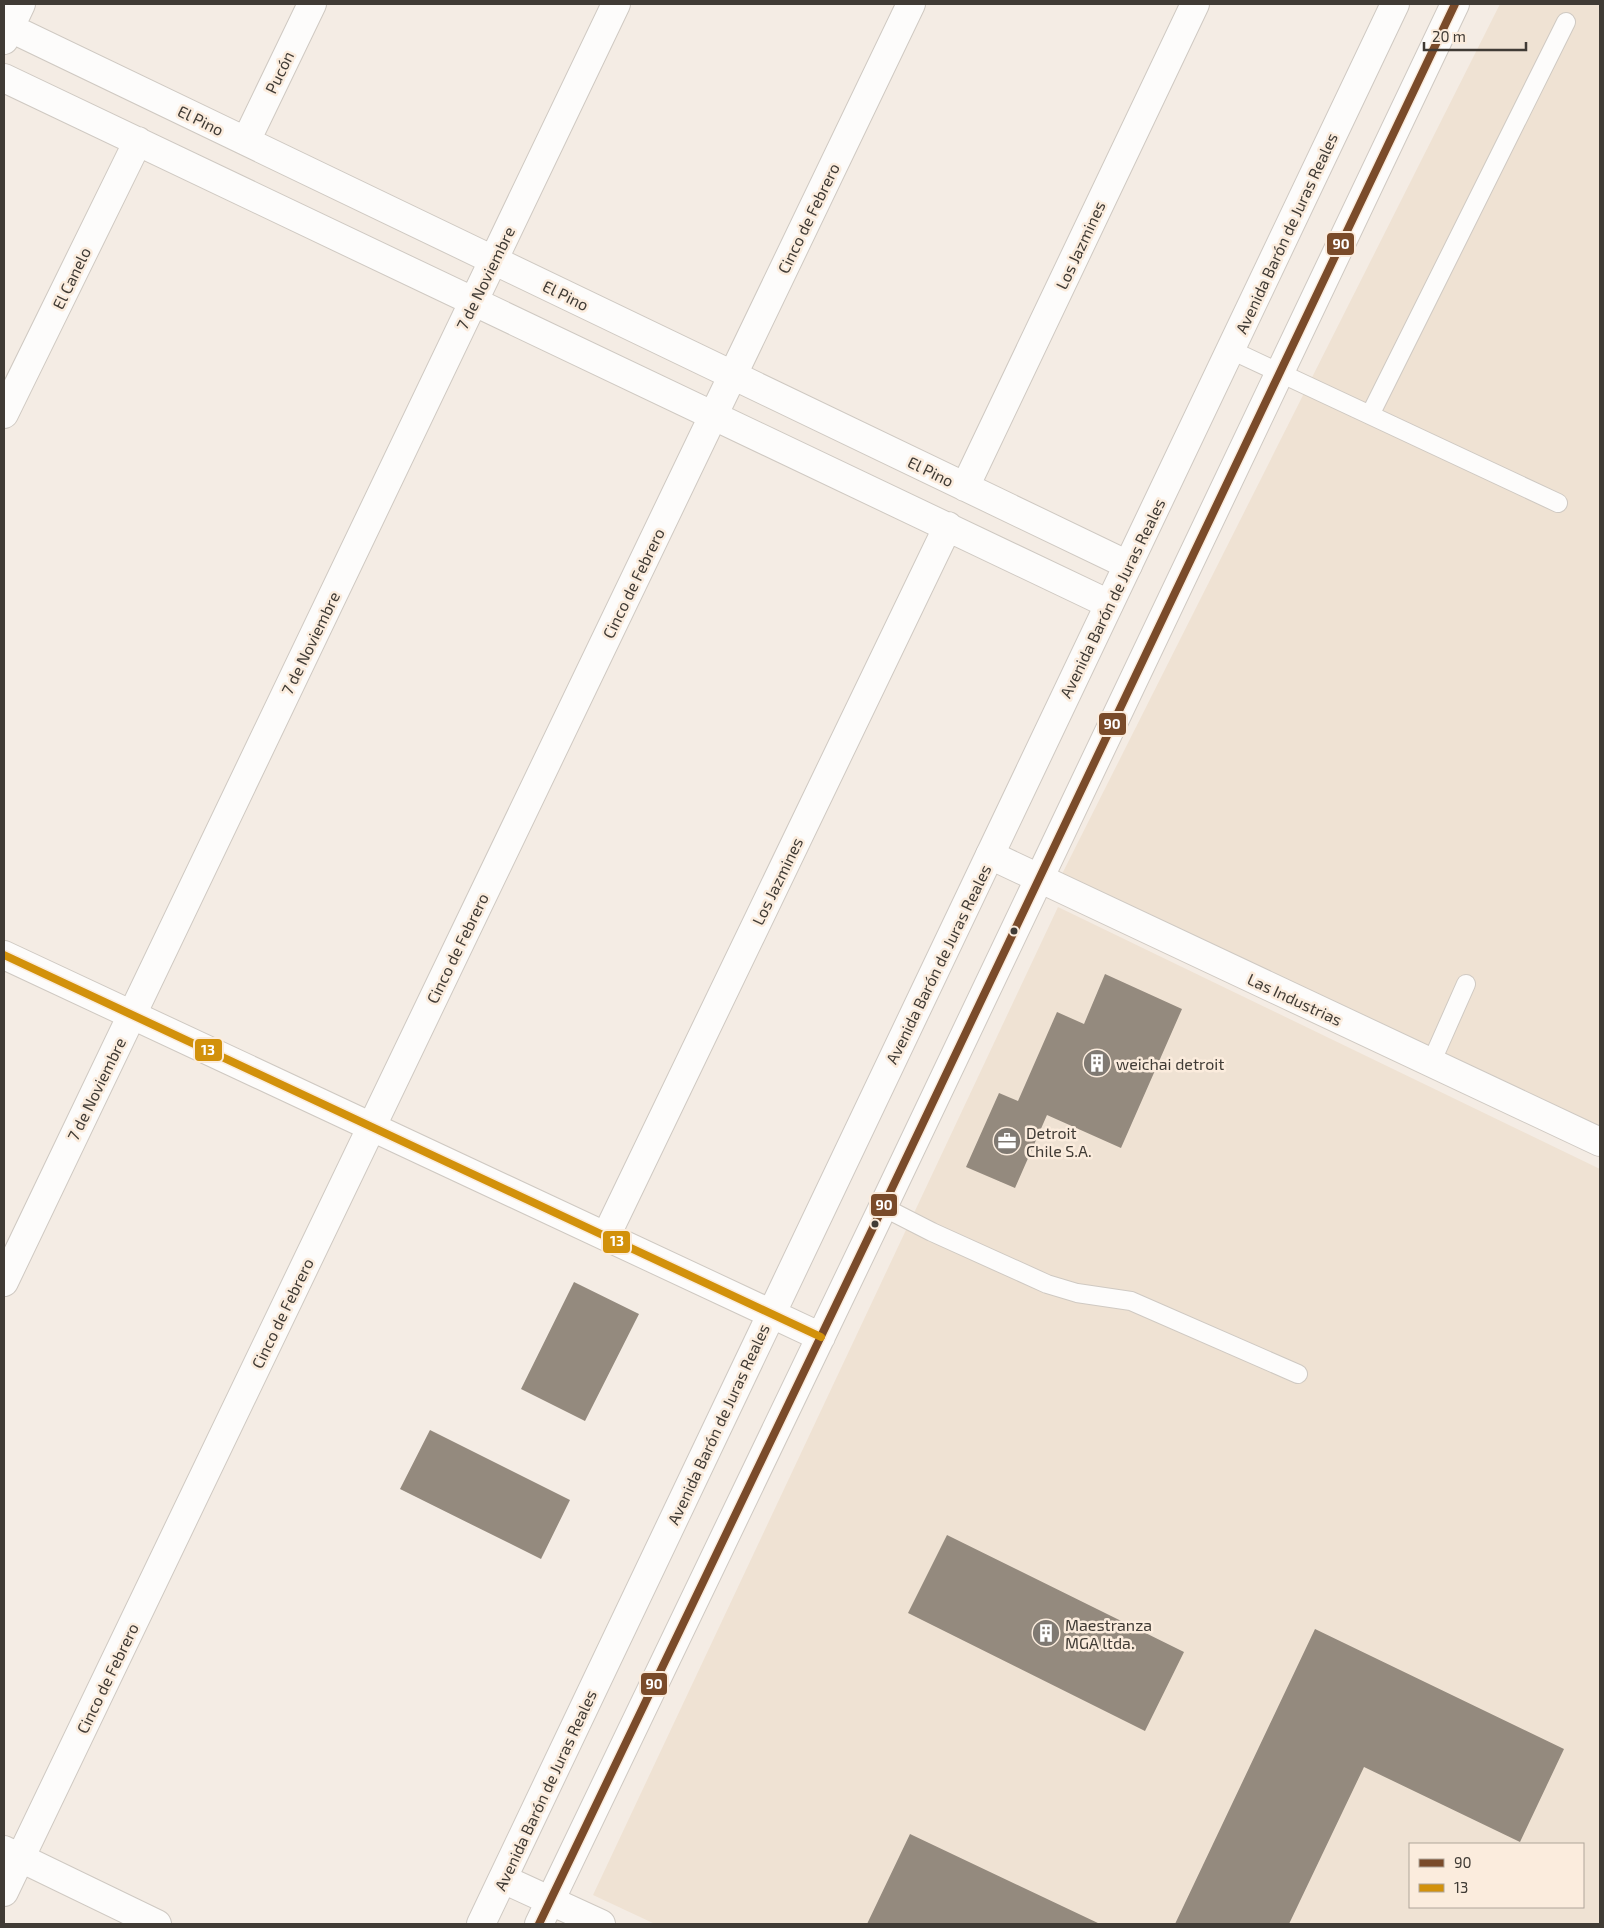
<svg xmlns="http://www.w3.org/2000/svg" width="1604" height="1928" font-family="'Exo 2',sans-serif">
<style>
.built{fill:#efe2d3;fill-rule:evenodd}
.building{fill:#948a7e}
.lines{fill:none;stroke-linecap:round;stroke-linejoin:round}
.service-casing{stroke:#cfc9c2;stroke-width:20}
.minor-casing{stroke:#cfc9c2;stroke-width:30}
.tertiary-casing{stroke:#cfc9c2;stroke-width:30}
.service{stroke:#fdfcfb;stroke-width:18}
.minor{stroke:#fdfcfb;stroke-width:28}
.tertiary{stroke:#fdfcfb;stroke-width:28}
.bus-1-casing{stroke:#fbecdd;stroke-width:11}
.bus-2-casing{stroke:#fbecdd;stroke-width:11}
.bus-1{stroke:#7a4b2a;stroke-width:8}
.bus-2{stroke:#d2910b;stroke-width:8}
.bus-dot{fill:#403b35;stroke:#fbecdd;stroke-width:2}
.labels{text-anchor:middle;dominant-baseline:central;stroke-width:5;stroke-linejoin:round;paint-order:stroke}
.street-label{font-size:16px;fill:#403b35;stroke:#fbecdd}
.poi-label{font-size:16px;fill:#403b35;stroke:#fbecdd;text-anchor:start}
.line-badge{stroke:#fbecdd;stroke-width:2}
.badge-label{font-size:14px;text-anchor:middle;font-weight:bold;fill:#fff}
</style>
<rect width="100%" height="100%" fill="#f4ece4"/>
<path class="built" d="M1500 4H1600V1127L1062 874Z
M1058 907 1600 1169V1924H655L593 1895ZM1410 1844H1583V1907H1410Z"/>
<path class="building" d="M1105 974 1182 1009 1121 1148 1047 1115 1015 1188 966 1167 999 1093 1018 1101 1057 1012 1084 1024Z
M574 1282 639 1314 585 1421 521 1389Z
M430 1430 570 1500 541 1559 400 1489Z
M947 1535 1184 1652 1145 1731 908 1613Z
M1315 1629 1564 1749 1520 1842 1364 1767 1289 1924H1175Z
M910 1834 1100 1924H867Z"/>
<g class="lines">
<defs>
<path id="service" d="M1231 350 1558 503
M1370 415 1566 22
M1431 1063 1466 984
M883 1207 932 1232 1047 1284 1077 1293 1131 1301 1298 1374"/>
<path id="minor" d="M4 25 1128 565
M4 40 21 4
M4 78 1109 604
M246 141 312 4
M4 414 138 141
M965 487 1195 4
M990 855 1600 1142
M606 1236 948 526
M4 1282 616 4
M4 1850 157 1924
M503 1879 601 1924
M4 1892 911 4"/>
<path id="tertiary" d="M4 955 821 1337
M481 1924 1395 4
M539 1924 883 1207 1455 4"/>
</defs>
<use href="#service" class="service-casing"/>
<use href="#minor" class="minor-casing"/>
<use href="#tertiary" class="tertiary-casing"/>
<use href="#service" class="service"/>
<use href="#minor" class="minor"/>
<use href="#tertiary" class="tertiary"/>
<defs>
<path id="bus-1" d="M539 1924 883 1207 1455 4"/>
<path id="bus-2" d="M4 955 821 1337"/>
</defs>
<use href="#bus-1" class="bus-1-casing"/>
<use href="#bus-2" class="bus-2-casing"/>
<use href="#bus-1" class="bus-1"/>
<use href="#bus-2" class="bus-2"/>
</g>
<defs>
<symbol id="building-disc" viewBox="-11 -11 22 22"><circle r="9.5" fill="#7f7972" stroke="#fbecdd"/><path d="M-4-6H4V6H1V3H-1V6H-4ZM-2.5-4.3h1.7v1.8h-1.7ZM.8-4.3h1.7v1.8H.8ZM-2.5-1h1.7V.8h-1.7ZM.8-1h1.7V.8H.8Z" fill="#fff"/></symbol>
<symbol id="office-disc" viewBox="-11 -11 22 22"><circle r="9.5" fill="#7f7972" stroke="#fbecdd"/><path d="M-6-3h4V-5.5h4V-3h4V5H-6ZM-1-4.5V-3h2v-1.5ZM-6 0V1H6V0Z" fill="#fff"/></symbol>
</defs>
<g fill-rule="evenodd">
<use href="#building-disc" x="1081" y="1047" width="32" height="32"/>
<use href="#office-disc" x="991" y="1125" width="32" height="32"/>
<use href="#building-disc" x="1030" y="1617" width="32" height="32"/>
</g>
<g class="bus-dot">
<circle cx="1014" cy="931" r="4.5"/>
<circle cx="875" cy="1224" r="4.5"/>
</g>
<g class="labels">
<g class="street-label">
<text transform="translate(279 72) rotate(-64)">Pucón</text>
<text transform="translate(201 120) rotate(26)">El Pino</text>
<text transform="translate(808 218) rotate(-64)">Cinco de Febrero</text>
<text transform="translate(1286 233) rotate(-65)">Avenida Barón de Juras Reales</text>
<text transform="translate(1080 245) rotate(-65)">Los Jazmines</text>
<text transform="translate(71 278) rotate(-64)">El Canelo</text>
<text transform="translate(485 278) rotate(-64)">7 de Noviembre</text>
<text transform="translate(566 295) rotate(26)">El Pino</text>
<text transform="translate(931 471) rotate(26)">El Pino</text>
<text transform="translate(633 583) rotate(-64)">Cinco de Febrero</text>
<text transform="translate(1112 598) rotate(-64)">Avenida Barón de Juras Reales</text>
<text transform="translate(310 643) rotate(-64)">7 de Noviembre</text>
<text transform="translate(777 881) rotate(-64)">Los Jazmines</text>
<text transform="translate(457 948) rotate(-64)">Cinco de Febrero</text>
<text transform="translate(938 964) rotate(-64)">Avenida Barón de Juras Reales</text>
<text transform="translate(1295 999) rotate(25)">Las Industrias</text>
<text transform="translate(96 1089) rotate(-64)">7 de Noviembre</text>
<text transform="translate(282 1313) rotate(-64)">Cinco de Febrero</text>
<text transform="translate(718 1424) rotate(-65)">Avenida Barón de Juras Reales</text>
<text transform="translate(107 1678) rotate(-64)">Cinco de Febrero</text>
<text transform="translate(545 1790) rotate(-65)">Avenida Barón de Juras Reales</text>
</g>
<g class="poi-label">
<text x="1116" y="1063">weichai detroit</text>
<text x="1026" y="1132">Detroit<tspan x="1026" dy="18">Chile S.A.</tspan></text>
<text x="1065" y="1624">Maestranza<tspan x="1065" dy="18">MGA ltda.</tspan></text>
</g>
</g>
<g class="line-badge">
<rect x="1326" y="232" width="29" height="24" rx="5" fill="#7a4b2a"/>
<rect x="1098" y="712" width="29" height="24" rx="5" fill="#7a4b2a"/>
<rect x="194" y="1038" width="29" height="24" rx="5" fill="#d2910b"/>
<rect x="870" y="1193" width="28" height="24" rx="5" fill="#7a4b2a"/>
<rect x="602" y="1230" width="29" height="24" rx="5" fill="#d2910b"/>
<rect x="640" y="1672" width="28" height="24" rx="5" fill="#7a4b2a"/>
</g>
<g class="badge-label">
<text x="1341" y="249">90</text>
<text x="1112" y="729">90</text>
<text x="208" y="1055">13</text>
<text x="884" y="1210">90</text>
<text x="617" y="1246">13</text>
<text x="654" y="1689">90</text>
</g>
<rect width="1604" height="1928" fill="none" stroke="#403b35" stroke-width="10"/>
<rect x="1409" y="1843" width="175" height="65" fill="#fbecdd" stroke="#b0a59a"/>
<rect x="1419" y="1859" width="25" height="8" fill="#7a4b2a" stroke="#b0a59a"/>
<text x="1454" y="1868" font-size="15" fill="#403b35">90</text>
<rect x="1419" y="1884" width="25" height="8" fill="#d2910b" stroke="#b0a59a"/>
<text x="1454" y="1893" font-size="15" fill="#403b35">13</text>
<path d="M1424 42v8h102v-8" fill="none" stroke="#403b35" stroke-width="2.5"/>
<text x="1432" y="42" font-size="15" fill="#403b35" stroke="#fbecdd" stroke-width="4" paint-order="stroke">20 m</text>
</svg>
